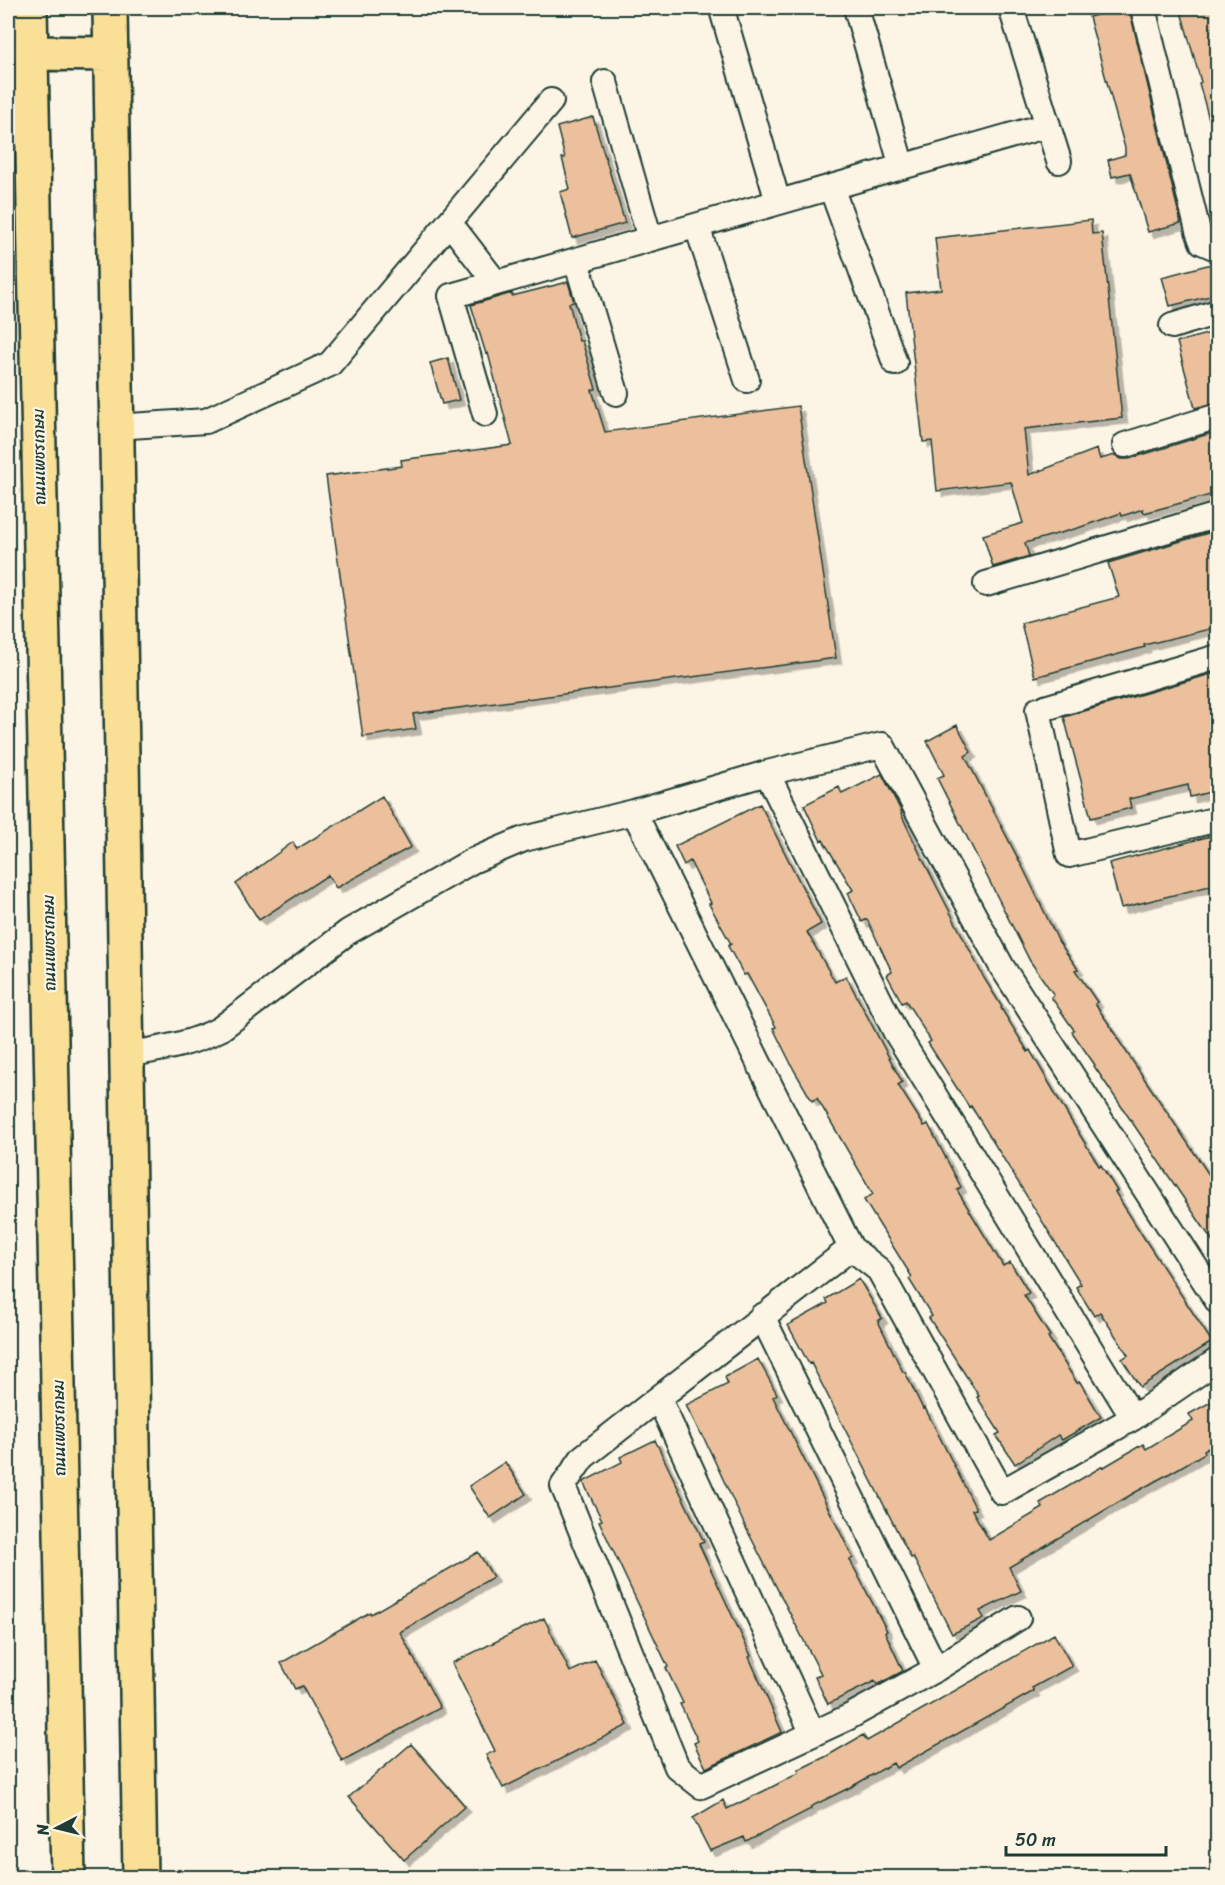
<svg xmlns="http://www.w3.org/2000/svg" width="1225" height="1885" font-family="Sriracha,'Playpen Sans Thai',sans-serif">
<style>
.building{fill:#ecc09c;stroke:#1f3d34;stroke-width:1.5;filter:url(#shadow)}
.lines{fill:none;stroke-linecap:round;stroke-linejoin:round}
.minor-casing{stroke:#1f3d34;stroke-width:28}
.highway-casing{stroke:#1f3d34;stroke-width:38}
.minor{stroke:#fcf5e5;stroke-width:24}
.highway{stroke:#fadf96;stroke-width:33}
.labels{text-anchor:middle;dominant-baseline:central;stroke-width:4.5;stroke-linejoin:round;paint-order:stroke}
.street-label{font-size:16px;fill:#1f3d34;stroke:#fcf5e5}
</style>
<defs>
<filter id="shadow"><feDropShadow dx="5.5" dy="5.5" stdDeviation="0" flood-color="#0004"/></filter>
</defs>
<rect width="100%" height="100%" fill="#fcf5e5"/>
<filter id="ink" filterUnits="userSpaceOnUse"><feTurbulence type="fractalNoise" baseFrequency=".0167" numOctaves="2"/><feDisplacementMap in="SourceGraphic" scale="12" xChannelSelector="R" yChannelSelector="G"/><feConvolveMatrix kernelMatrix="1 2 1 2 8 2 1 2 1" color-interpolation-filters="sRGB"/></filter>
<g filter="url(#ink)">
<path class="building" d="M1124 8H1129L1181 223 1148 232 1130 173 1112 177 1108 160 1125 155V148L1089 17Z
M1180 8H1213L1218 24V129L1212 130 1199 83 1201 82Z
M593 117 625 223 572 238 560 192 570 189 562 158H565L557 127Z
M1091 220 1092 234 1102 233 1122 418 1024 429 1029 475 1097 449 1100 459 1115 455 1121 459H1129L1218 431V493L1144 513 1143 509 1122 516 1121 513 1078 528 1025 543 1029 556 993 567 983 535 1023 523 1011 482 937 491 932 441 923 442 906 293 941 289 935 238Z
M1215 263H1218V294L1170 306 1162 277Z
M568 282 574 302 569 303 579 341H582L596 389 592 390 605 432 798 406 836 658 413 714 416 729 363 737 326 476 402 466 401 460 512 445 488 353 486 354 471 305 512 293V296Z
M1218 331V402L1195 408 1177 342Z
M448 358 459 400 442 404 430 363Z
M1218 530V627L1144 645 1145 647 1035 677 1021 623 1119 597 1108 563Z
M1218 672V790L1190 797 1188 785 1129 799 1131 808 1091 818 1064 717Z
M957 725 971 752 965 756 1025 872 1059 942 1078 969 1075 970 1097 1002 1095 1004 1118 1037 1117 1038 1218 1188V1249L1094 1066 1095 1065 1072 1032 1074 1030 1051 997 1054 995 1030 961 937 778 944 775 927 741Z
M882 774 902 813 901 814 920 854 984 978 1002 1007 1001 1008 1028 1052 1030 1050 1070 1119 1099 1166 1101 1165 1117 1191 1115 1192 1146 1241 1212 1342 1140 1387 1122 1359 1128 1355 1100 1312 1094 1316 1076 1287 1081 1284 971 1106 969 1107 928 1043 931 1041 906 1001 902 1003 887 975 892 972 867 919 862 922 848 893 853 890 823 840 821 841 804 805 839 787 842 794Z
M382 796 411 847 336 888 328 875 259 920 236 884 293 842 297 849Z
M760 804 821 924 807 932 835 982 846 976 902 1082 898 1085 924 1126 928 1124 961 1187 957 1190 1003 1266 1010 1262 1029 1293 1024 1295 1050 1336 1048 1337 1077 1383 1080 1382 1101 1417 1062 1440 1058 1435 1015 1464 996 1435 1000 1433 977 1397 979 1396 929 1318 932 1316 909 1279 912 1277 864 1200 873 1194 817 1098 812 1101 794 1070 773 1028 776 1027 747 974 744 975 728 946 731 944 709 904 711 903 690 861 684 865 675 846Z
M1218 834V884L1121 908 1109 863Z
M859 1279 882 1318 878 1321 903 1372H905L923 1409 925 1408 976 1509 972 1510 989 1540 1043 1508 1040 1503 1103 1466 1104 1467 1143 1444 1146 1449 1193 1421 1189 1414 1218 1398V1442L1204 1450 1205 1453 1172 1472 1134 1493 1009 1567 1021 1591 980 1611 984 1618 952 1634 913 1557 911 1558 811 1363 809 1364 788 1325 828 1303 826 1299Z
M758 1359 777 1394 773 1397 853 1558 850 1560 887 1631 885 1632 903 1671 877 1685 875 1681 828 1704 815 1677 821 1674 745 1526 702 1434 701 1435 686 1405 728 1384 725 1377Z
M655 1440 704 1542 699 1544 751 1656 749 1657 782 1732 706 1768 694 1743 698 1741 680 1704 683 1703 666 1668 668 1667 599 1521 602 1520 583 1482 622 1462 620 1457Z
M505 1462 526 1494 490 1518 469 1486Z
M478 1552 493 1577 400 1632 440 1708 342 1761 302 1686 295 1689 281 1663 370 1612 371 1614Z
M544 1618 570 1672 595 1660 628 1725 503 1788 486 1755 495 1751 452 1663Z
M1054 1634 1072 1666 1032 1688 1034 1691 896 1768 893 1763 851 1787 810 1807 811 1809 746 1842 744 1837 710 1851 693 1818 723 1800 727 1809 768 1789 799 1773 798 1770 827 1756 863 1735 867 1741Z
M411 1744 465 1806 404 1860 349 1797Z"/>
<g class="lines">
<defs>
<path id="minor" d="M856 8 902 167
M1011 8 1059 161
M1143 8 1198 231 1202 242 1218 249
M722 10 778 202
M605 82 650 239
M831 187 895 363
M449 222 496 283
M697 226 747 380
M576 260 616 393
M1172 326 1218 312
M485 414 451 296 1048 125
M115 427 206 421 330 364 551 101
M1125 445 1218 416
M986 584 1218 515
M1218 657 1038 710 1069 855 1218 819
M767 773 895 1031 1133 1418
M634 812 851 1248 879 1270 1002 1492 1133 1418 1218 1360
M126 1055C159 1049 190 1045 220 1029L348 932 472 861 524 839 634 812 767 773 882 745 1002 967 1218 1302
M851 1248 583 1457 563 1486 677 1767 701 1786 849 1717 936 1669 1018 1618
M762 1316 936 1669
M659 1399 812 1732"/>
<path id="highway" d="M30 8 68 1878
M110 8 140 1878
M30 53 110 54"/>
</defs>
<use href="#minor" class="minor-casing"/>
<use href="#highway" class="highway-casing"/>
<use href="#minor" class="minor"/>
<use href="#highway" class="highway"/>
</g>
</g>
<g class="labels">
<g class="street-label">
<text transform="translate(39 457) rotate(-91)">ถนนเพชรเกษม</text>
<text transform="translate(49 943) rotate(-91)">ถนนเพชรเกษม</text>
<text transform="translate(59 1428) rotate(-91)">ถนนเพชรเกษม</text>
</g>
</g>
<rect width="1225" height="1885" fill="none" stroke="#fcf5e5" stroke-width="30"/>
<rect x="15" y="15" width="1195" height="1855" fill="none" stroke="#1f3d34" stroke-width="2" filter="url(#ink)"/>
<g transform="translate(57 1828) rotate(263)" stroke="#fcf5e5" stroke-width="4.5" paint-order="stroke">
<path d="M0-4.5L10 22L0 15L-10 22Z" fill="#1f3d34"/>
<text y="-9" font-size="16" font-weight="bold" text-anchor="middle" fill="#1f3d34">N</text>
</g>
<path d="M1006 1846v9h160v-9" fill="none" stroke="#1f3d34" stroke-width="3"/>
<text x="1015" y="1846" font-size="18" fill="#1f3d34" stroke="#fcf5e5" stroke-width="4.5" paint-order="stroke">50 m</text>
</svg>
